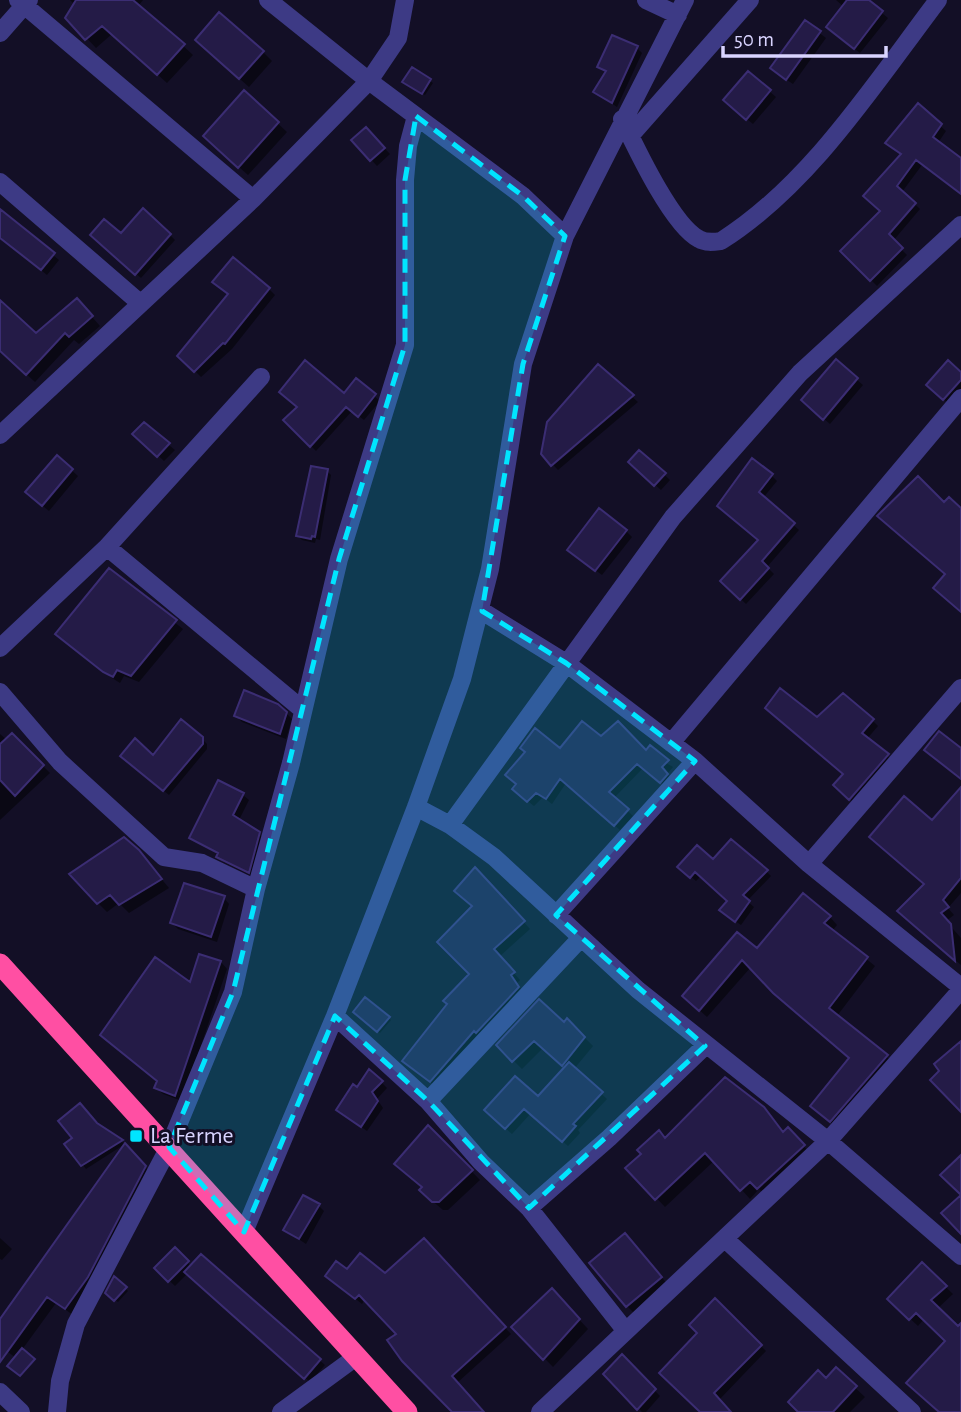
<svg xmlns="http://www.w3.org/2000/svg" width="961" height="1412" font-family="'Alegreya Sans',sans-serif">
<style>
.shadow{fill:#0007}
.building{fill:#241b47;stroke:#3b2d73;stroke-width:2}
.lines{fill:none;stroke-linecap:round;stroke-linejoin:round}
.minor{stroke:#3d3a85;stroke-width:18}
.highway{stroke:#ff4fa3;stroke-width:21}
.marked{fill:#00e5ff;fill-opacity:0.2;stroke:#00e5ff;stroke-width:5;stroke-dasharray:14 9;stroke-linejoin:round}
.poi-dot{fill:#00e5ff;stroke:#130f26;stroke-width:2.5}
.labels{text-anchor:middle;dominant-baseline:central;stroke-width:6;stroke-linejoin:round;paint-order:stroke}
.poi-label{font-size:24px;fill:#d9d4ff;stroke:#130f26;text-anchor:start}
</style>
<rect width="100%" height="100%" fill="#130f26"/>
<path class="shadow" d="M70 0H143L139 5 193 55 167 83 112 34 96 48 67 17 75 5Z
M836 0H866L888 18 860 53 834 33 844 7Z
M805 22 826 38 793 84 778 74Z
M637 48 642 53 617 107 595 92 607 73 599 66Z
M206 49 263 52 272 61 249 87Z
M412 69 433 83 425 95 407 84Z
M748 73 776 97 753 124 731 106Z
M245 93 287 132 248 175 214 145Z
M918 106 946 131 938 143 961 160V194L922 165 902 192 920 209 893 241 907 255 877 286 842 251 882 212 903 155 887 143Z
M366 129 390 154 377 166 354 141Z
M0 212 59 260 47 275 0 237Z
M121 235H170L175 240 141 278 98 240Z
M269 289 275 295 232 349 201 377 180 356Z
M0 303 36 335 85 309 100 326 79 344 74 340 35 382 0 350Z
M836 362 863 385 830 424 809 406Z
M598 367 638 402 558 470 543 454Z
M961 374V391L949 404 928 385Z
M356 381 380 401 364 420 352 411 316 451 285 420 344 395Z
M144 425 175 450 164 461 135 434Z
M640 452 670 480 661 490 636 468Z
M57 457 78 476 49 511 33 498Z
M327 471 331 475 320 540 316 539 315 543 302 540 297 535Z
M771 475 777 481 763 498 799 530 767 567 774 574 746 604 722 581 760 540 725 511Z
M626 531 632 537 602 575 575 555Z
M109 571 183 629 139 682 124 676 120 683 112 678 64 640Z
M286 713 292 719 286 739 242 722 236 716Z
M817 719 872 720 878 726 867 739 893 761 855 804 836 785 845 775Z
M0 734 7 740 12 735 50 773 0 820Z
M201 738 207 744V749L169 795 127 761 153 757Z
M601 739 646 752 673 767 667 774 673 780 666 787 643 768 614 798 633 816 620 830 566 783 552 804 543 797 534 806 519 794 560 750Z
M961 789V893L948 908 954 915 946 921 961 938V965L906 918 926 885 932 822Z
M243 795 249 800 239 820 265 839 254 877 223 862 219 855 191 838Z
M138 851 169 888 129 913 119 903 107 912 98 903Z
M714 862 766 871 771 876 747 901 754 907 741 925 726 915 729 901 701 876 696 881 680 867Z
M475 869 530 929 499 957 520 980 517 983 525 995 438 1088 411 1067 472 974Z
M224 898 229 904 217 942 178 929 172 923Z
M830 917 837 925 832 931 875 966 837 1016 895 1064 838 1129 820 1114 851 1059 751 967 707 1017 684 996 757 950Z
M221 962 227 969 182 1101 163 1094 156 1087 191 985Z
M365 999 391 1020 380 1033 355 1012Z
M567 1020 593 1046 574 1069 607 1099 578 1130 580 1133 568 1146 531 1113 512 1134 492 1116 538 1098 566 1068 543 1048 522 1069 498 1045Z
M381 1082 387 1088 377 1099 383 1108 367 1131 338 1110 358 1089Z
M763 1108 784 1133 788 1130 812 1155 766 1196 759 1189 750 1199 715 1160 665 1207 628 1168 666 1140Z
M97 1125 125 1144 86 1169 66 1144Z
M428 1127 480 1180 448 1210H443L430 1199 423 1188Z
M125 1146 153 1175 73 1315 56 1303 16 1358 0 1346V1322Z
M319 1206 324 1211 306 1244 285 1230Z
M0 1238 12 1249 2 1260 0 1259Z
M424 1241 511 1334 457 1383 483 1412H453L398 1334 365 1299 362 1304 333 1281 347 1272 385 1275Z
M633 1244 670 1287 636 1315 627 1306Z
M175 1250 191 1266 201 1256 325 1365 310 1382 188 1273 175 1286 156 1268Z
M922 1264 953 1294 937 1309 961 1330V1412H940L947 1341 924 1319 918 1326 889 1299Z
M115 1278 128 1291 118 1302 107 1293Z
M561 1300 588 1329 553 1367 514 1327Z
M715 1301 766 1351 719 1400 729 1412H702Z
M622 1357 660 1396 646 1412H642L605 1374Z
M836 1370 865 1397 850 1412H800Z"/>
<path class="building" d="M76 0H133L185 44 157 75 102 26 85 40 65 18Z
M847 0H869L883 11 854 49 826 27Z
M219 12 264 51 239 79 195 40Z
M805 20 821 31 786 80 770 68Z
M612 35 638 46 612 103 593 92 606 71 597 67Z
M412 67 431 79 422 94 402 82Z
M748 71 771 90 746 120 723 100Z
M244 90 279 122 238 168 203 136Z
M918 103 942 124 933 137 961 158V194L916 160 897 186 916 203 889 234 903 248 870 281 840 251 880 211 863 196 901 154 885 143Z
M366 127 385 148 370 161 351 140Z
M143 208 171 234 135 275 90 235 104 219 121 233Z
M0 209 55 253 41 270 0 238Z
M233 257 270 288 225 344 223 343 194 372 177 356 228 294 212 282Z
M77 298 93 316 69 337 65 333 26 375 0 351V300L36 333Z
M836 359 858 378 823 420 801 400Z
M305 360 344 393 356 378 376 394 358 417 346 407 310 447 283 420 297 407 279 392Z
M948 360 961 372V380L943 400 926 385Z
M598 364 634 395 551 466 541 454 547 422Z
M144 422 170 443 157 457 132 434Z
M639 450 666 473 654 486 628 462Z
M57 455 73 469 42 506 25 492Z
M752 458 773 474 759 492 795 523 762 561 769 568 740 600 720 581 758 540 717 506Z
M311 466 328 469 315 537 312 536 311 539 296 536Z
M918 476 944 502 949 497 961 508V612L933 588 945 574 877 516Z
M599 508 627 530 595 571 567 550Z
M109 568 177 620 131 676 117 670 113 677 103 672 55 634Z
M780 688 817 717 843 693 874 719 862 733 889 754 849 800 833 785 843 774 765 708Z
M244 690 278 704 287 712 280 734 234 716Z
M181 719 203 737V744L163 791 120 756 135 738 153 755Z
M582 721 601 736 618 721 646 750 650 745 669 760 662 767 668 774 660 783 637 764 609 792 629 809 614 826 560 779 546 799 536 793 527 802 512 789 516 784 505 775 525 752 520 748 535 728 560 748Z
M939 731 961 748V779L924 750Z
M12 733 44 765 15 796 0 780V744Z
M218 780 244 793 233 815 260 832 249 873 216 857 218 853 189 838Z
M961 787V878L943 900 949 907 941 913 951 924 955 961 897 911 924 884 869 837 904 796 932 820Z
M124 837 139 850 162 879 119 905 110 895 97 904 69 874Z
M731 839 768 870 743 895 750 901 735 922 719 910 727 901 695 872 690 878 677 867 697 845 713 859Z
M475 867 525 921 494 949 515 972 511 975 519 987 476 1033 474 1031 430 1082 402 1061 447 1004 443 1001 469 974 437 942 472 906 454 891Z
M184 883 225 896 211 937 170 923Z
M803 893 831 916 824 923 868 957 829 1008 888 1055 830 1122 810 1106 849 1058 773 993 742 960 699 1011 682 996 737 932 757 948Z
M199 954 221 961 175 1096 154 1088 157 1081 100 1035 155 957 190 982Z
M365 997 390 1017 377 1032 353 1012Z
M539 999 564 1022 567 1018 585 1037 562 1066 534 1041 512 1062 496 1045Z
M961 1041V1112L930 1080 939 1071 934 1064Z
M569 1062 603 1092 573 1124 576 1126 562 1142 524 1109 505 1129 484 1110 515 1076 538 1096Z
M369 1069 383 1081 372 1092 378 1101 361 1127 336 1110 353 1084 357 1087Z
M725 1077 764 1107 783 1132 788 1127 805 1145 757 1189 750 1182 740 1191 705 1153 655 1200 625 1168 641 1154 637 1150 659 1130 665 1138Z
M80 1103 97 1123 123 1140 81 1166 64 1144 72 1138 58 1121Z
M428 1125 473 1170 439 1202H432L419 1190 422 1187 394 1164Z
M125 1143 146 1166 88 1277 65 1309 47 1297 0 1362V1319Z
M961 1155V1234L941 1213 961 1195 940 1175Z
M303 1195 320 1204 299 1239 283 1230Z
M625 1233 662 1277 626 1307 589 1263Z
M424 1238 506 1327 452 1376 484 1412H452L402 1361 387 1340 396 1334 359 1295 355 1299 325 1276 336 1261 347 1269 360 1253 385 1273Z
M175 1247 189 1261 168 1282 154 1268Z
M201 1254 321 1359 304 1379 184 1272Z
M922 1262 947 1286 931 1300 958 1326 961 1323V1412H939L906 1383 945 1341 916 1313 909 1320 887 1299Z
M114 1276 127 1287 114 1301 105 1293Z
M552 1288 580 1319 543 1360 511 1327Z
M715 1298 762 1345 714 1393 731 1412H700L659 1373 697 1333 689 1325Z
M22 1348 35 1359 20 1376 7 1366Z
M622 1354 656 1389 637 1410 603 1374Z
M836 1367 857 1386 833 1412H798L788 1402 818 1370 826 1378Z"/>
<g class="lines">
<path class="minor" d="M18 0 253 199
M268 0 369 81 523 196 565 236
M646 0 678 15
M0 33 29 0
M622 119C636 148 672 225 699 239 706 243 713 242 721 241 810 185 875 83 938 0
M630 136 750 0
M0 182 140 303
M0 435 253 199 369 81 398 38 405 0
M107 547 303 710
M482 611 566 663 695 761 809 864 961 987
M0 648 107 547 261 377
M0 692 60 762 164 857 202 863 256 889
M671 743 961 398
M416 807 450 825 494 857 638 990 828 1141 961 1256
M450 825 673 517 800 373 961 225
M809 864 961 688
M556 915 695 761
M335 1016 428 1101 481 1162 529 1208 625 1330
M428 1101 580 939
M529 1208 609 1138 705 1046
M244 1232 335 1016 416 807 462 679 490 569 523 364 565 236 685 0
M725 1239 912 1412
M0 1392 21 1412
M57 1412 60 1381 76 1324 169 1147 233 992 256 889 291 763 339 559 405 345V180L408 146 416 116
M281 1412 356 1357
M540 1412 828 1141 961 990"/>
<path class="highway" d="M0 964 407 1412"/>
</g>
<path class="marked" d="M416 116 523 196 565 236 523 364 482 611 566 663 695 761 556 915 705 1046 529 1208 428 1101 335 1016 244 1232 169 1147 233 992 339 559 405 345V180Z"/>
<rect class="poi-dot" x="129" y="1129" width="14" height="14" rx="3.5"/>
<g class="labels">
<g class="poi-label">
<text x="150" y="1136">La Ferme</text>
</g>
</g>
<path d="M723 46v10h163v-10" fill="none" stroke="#d9d4ff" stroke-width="3.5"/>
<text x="734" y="46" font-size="21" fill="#d9d4ff" stroke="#130f26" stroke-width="5" paint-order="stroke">50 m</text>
</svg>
